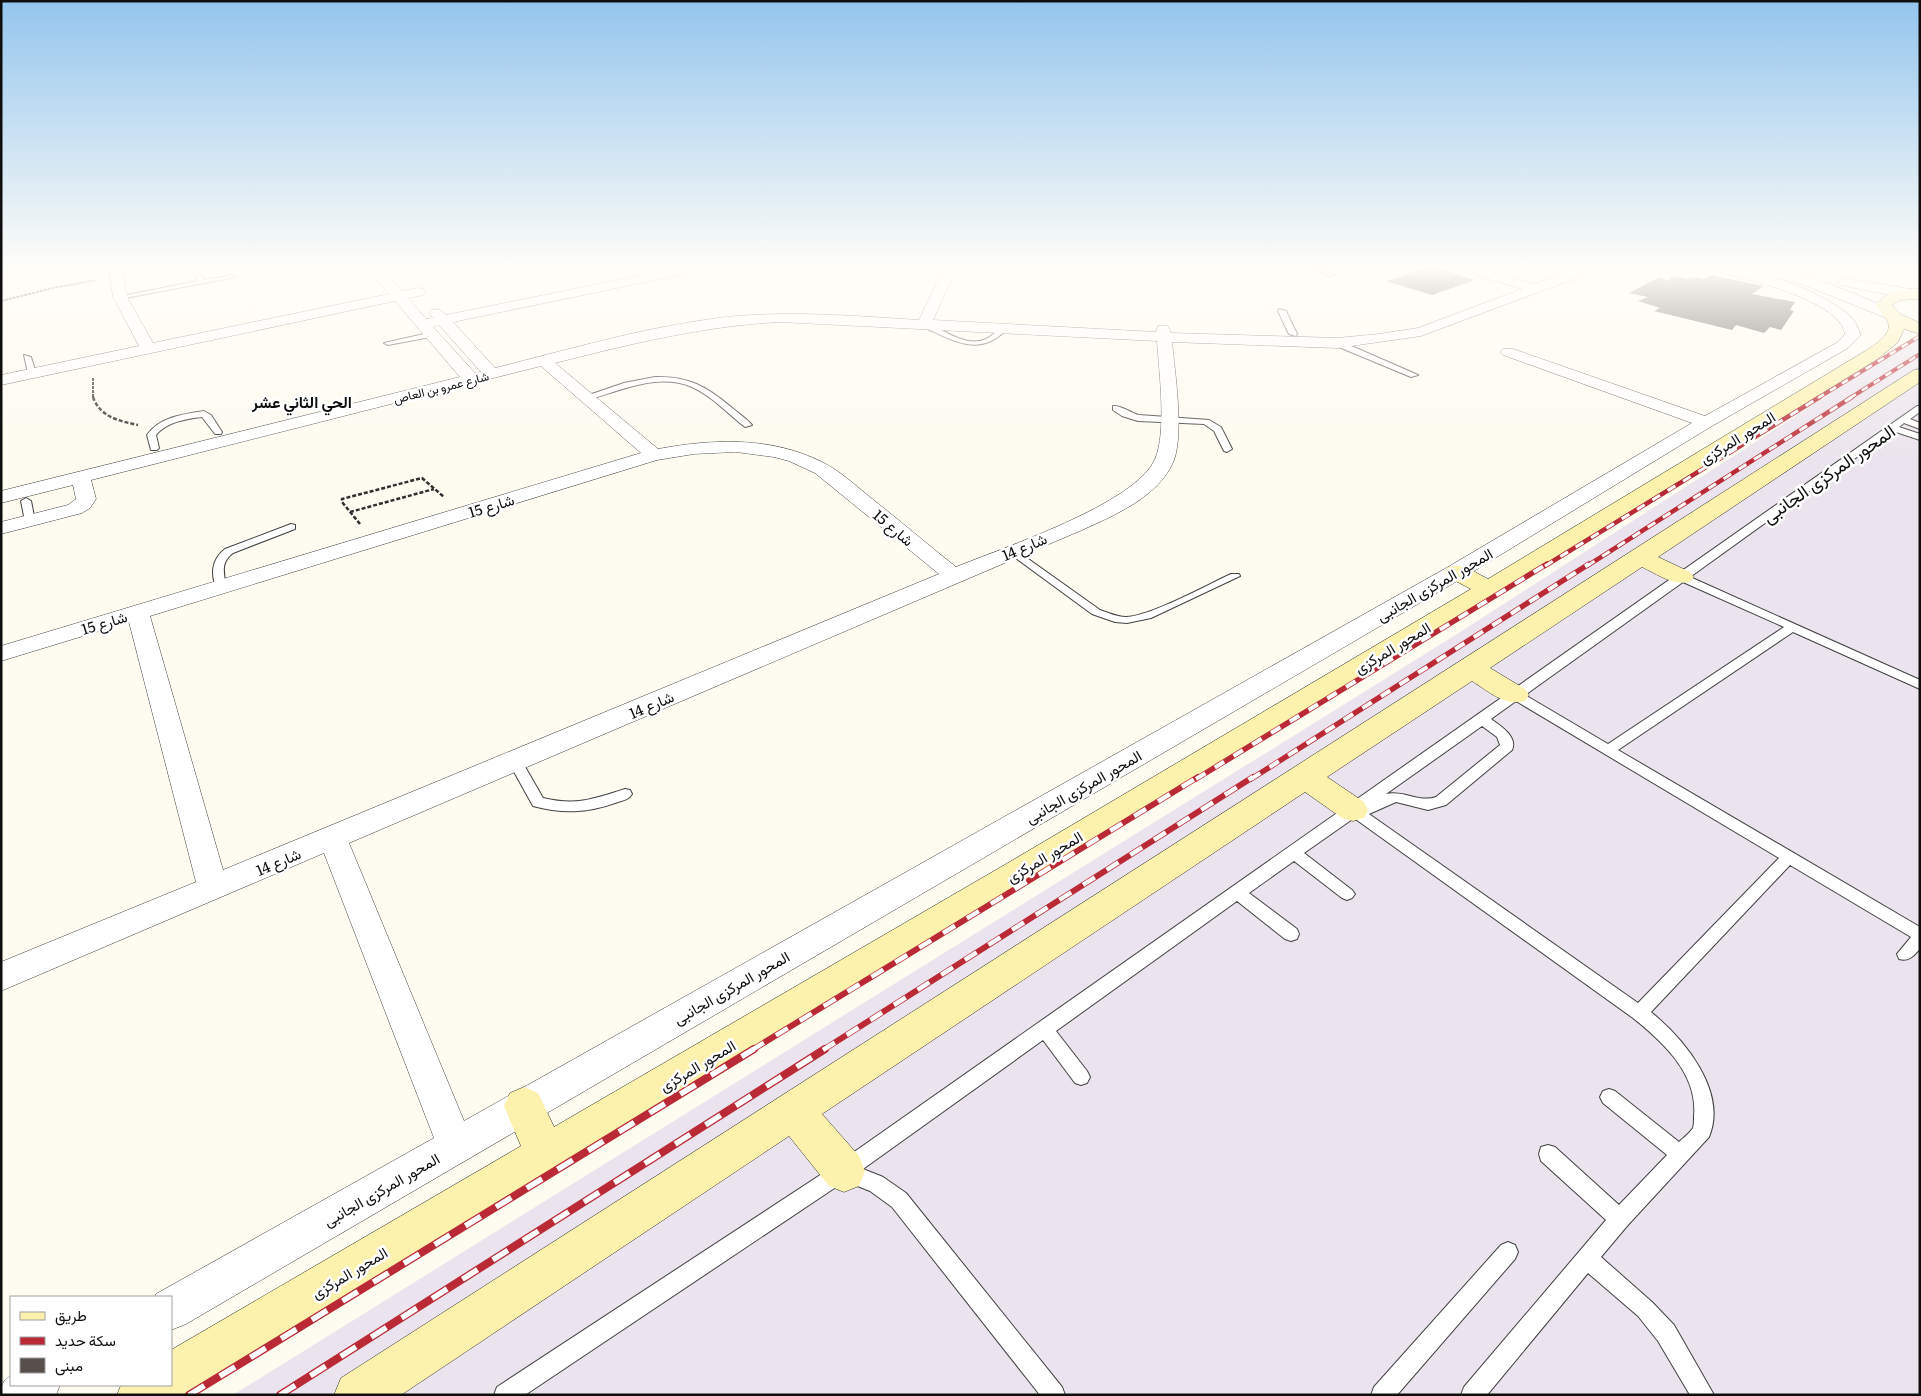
<svg xmlns="http://www.w3.org/2000/svg" width="1921" height="1396" font-family="Literata,Vazirmatn,serif">
<style>
.industrial{fill:#ebe3ed}
.building{fill:#574f4b}
.lines{fill:none;stroke-linecap:round;stroke-linejoin:round}
.service-casing{stroke:#414141;stroke-width:2}
.minor-casing{stroke:#414141;stroke-width:1}
.tertiary-casing{stroke:#414141;stroke-width:1}
.secondary-casing{stroke:#303030;stroke-width:1}
.path-far1{stroke:#303030;stroke-width:2;stroke-dasharray:3 1;stroke-linecap:butt}
.path{stroke:#303030;stroke-width:2.5;stroke-dasharray:4 2;stroke-linecap:butt}
.service{fill:#fff;fill-rule:evenodd}
.minor{fill:#fff;fill-rule:evenodd}
.tertiary{fill:#fff;fill-rule:evenodd}
.secondary{fill:#fcf1ad;fill-rule:evenodd}
.rail-far4-casing{stroke:#ba2a36;stroke-width:4}
.rail-far3-casing{stroke:#ba2a36;stroke-width:4.5}
.rail-far2-casing{stroke:#ba2a36;stroke-width:5.5}
.rail-far1-casing{stroke:#ba2a36;stroke-width:6}
.rail-casing{stroke:#ba2a36;stroke-width:8}
.rail-far4{stroke:#fff;stroke-width:2.5;stroke-dasharray:7;stroke-linecap:butt}
.rail-far3{stroke:#fff;stroke-width:3;stroke-dasharray:9;stroke-linecap:butt}
.rail-far2{stroke:#fff;stroke-width:4;stroke-dasharray:11;stroke-linecap:butt}
.rail-far1{stroke:#fff;stroke-width:4.5;stroke-dasharray:14;stroke-linecap:butt}
.rail{stroke:#fff;stroke-width:5.5;stroke-dasharray:18;stroke-linecap:butt}
.labels{text-anchor:middle;dominant-baseline:central;stroke-width:5;stroke-linejoin:round;paint-order:stroke}
.far-street-label{font-size:12px;fill:#0e0e0e;stroke:#fff}
.street-label{font-size:15px;fill:#0e0e0e;stroke:#fff}
.far-district-label{font-size:16px;font-weight:bold;fill:#0e0e0e;stroke:#fff}
.near-street-label{font-size:18px;fill:#0e0e0e;stroke:#fff}
</style>
<rect width="100%" height="100%" fill="#fefbf0"/>
<path class="industrial" d="M1920 336V1395H233L1454 636Z"/>
<path class="building" d="M1430 267H1433L1475 280 1432 295 1386 281Z
M1711 275 1763 286 1752 294 1795 302 1790 310 1794 311 1781 330 1770 327 1764 333 1736 325 1732 330 1654 311 1660 308 1638 301 1648 297 1629 293 1659 277 1668 281 1673 276 1688 279 1692 277 1704 279Z"/>
<g class="lines">
<defs>
<path id="service" d="M192 267H198L204 280 233 275 236 277 120 299 117 297 198 281Z
M1305 267H1313L1334 275 1329 276Z
M1279 309 1286 311 1297 334 1296 336 1289 334 1278 311Z
M921 322H927C942 330 968 348 986 339 992 336 997 331 1001 326L1008 328C979 359 953 340 921 326Z
M433 332 437 334 436 336 388 345 384 343Z
M1334 341H1340L1418 375 1411 377 1334 345Z
M24 355 31 357 36 373 35 375 28 373Z
M655 377C688 376 706 386 731 407 738 413 746 418 752 425L745 427C728 414 712 396 692 387 658 372 620 391 587 400L583 397 624 383Z
M1113 406C1121 405 1131 413 1139 415L1209 420 1221 427 1232 449 1227 452 1224 451 1214 431 1204 424 1138 421 1122 416 1113 410Z
M1917 406H1920V412L1910 419 1920 423V429L1904 423 1899 427 1920 434V440L1893 431 1690 577 1920 680V689L1793 632 1618 750 1920 927V949C1913 956 1909 962 1899 959L1897 954 1911 937 1790 865 1651 1012C1684 1039 1728 1091 1709 1137L1627 1226 1601 1257 1652 1302 1674 1325 1714 1395H1690L1658 1341 1638 1316 1588 1273 1487 1395H1461L1464 1387 1606 1220 1541 1161 1539 1154 1541 1147 1548 1145 1555 1147 1619 1205 1667 1155 1603 1103 1600 1097 1603 1091 1609 1089 1615 1091 1679 1142C1683 1138 1690 1133 1693 1128 1694 1125 1694 1119 1694 1116 1698 1074 1663 1042 1633 1018L1354 818 1304 853 1352 890 1355 894 1352 898 1347 900 1342 898 1294 861 1249 893 1297 929 1299 934 1297 939 1291 941 1285 939 1237 901 1056 1031 1087 1071 1090 1077 1087 1083 1081 1085 1075 1083 1043 1040 863 1169 883 1177 906 1193 1062 1387 1065 1395H1040L892 1207 870 1191 845 1181 525 1395H494L497 1387 837 1164ZM1683 582 1784 627 1608 744 1525 695ZM1516 701 1779 858 1638 1003 1369 814 1396 802 1428 810 1446 805 1512 750C1518 737 1501 726 1491 719ZM1482 726 1497 737 1500 745 1436 797C1419 803 1404 790 1386 794Z
M204 411 211 415 222 432 221 434H215L202 417C185 419 167 422 156 435L159 448 157 450H151L147 435C160 417 183 414 204 411Z
M26 498 31 501 35 521 30 524 25 521 21 501Z
M291 524 295 525V529L233 553C220 563 224 573 226 587L225 589H217C210 574 212 559 225 549Z
M1013 548 1100 610C1109 613 1117 617 1126 617 1151 616 1207 585 1231 574H1239L1240 576 1151 618 1127 623 1115 622 1092 614 1009 553 1008 551Z
M515 756 520 758 543 798C577 806 593 799 625 789L630 790 632 794C629 800 621 801 615 803 587 813 562 814 533 806L508 761 510 758Z
M1508 1242 1515 1245 1518 1252 1515 1259 1397 1395H1371L1374 1387 1501 1245Z"/>
<path id="minor" d="M109 267H122L127 297 153 343 389 294 367 267H380L402 291 418 288 423 289 425 292 423 295 408 298 426 319 433 318 429 313 431 310C438 308 441 310 446 315L682 267H706L699 271 453 322 495 368C575 348 655 324 737 316 797 311 858 316 919 320L944 267H957L933 320 1156 332 1158 326H1168L1171 333 1337 338 1379 334 1418 328 1522 289 1460 270 1459 267H1477L1534 284 1582 267H1600L1598 270 1421 336 1337 348 1172 342C1175 372 1184 432 1174 460 1160 496 1115 515 1082 530L349 843 464 1121 1448 567 1692 423 1503 355 1500 352 1503 349H1513L1705 416 1838 342 1845 334C1844 331 1843 326 1841 324 1821 296 1746 279 1713 270L1712 267C1718 267 1725 266 1731 267 1762 270 1830 295 1852 318 1856 322 1858 329 1861 335L1848 348 1712 426 1464 577 186 1324 171 1330V1297H155L156 1294 434 1138 324 853 1 991V962L196 882 129 622 1 661V646L641 453 541 366 91 480 96 499 90 508 82 513 1 534V522L68 505 76 499 73 485 1 503V491L460 377 395 301 1 385V375L139 346 113 297ZM780 322 1157 341C1159 371 1167 432 1155 459 1136 504 1002 548 956 567 927 544 899 520 871 498 855 485 840 471 822 462 770 436 712 439 658 449L555 363C630 344 703 326 780 322ZM439 325 481 372 475 373 433 327ZM736 452 774 457 789 461 815 473 939 574 223 870 150 616 657 460 694 454Z
M11 1376V1385H60L56 1395H1C1 1385 3 1380 11 1376Z"/>
<path id="tertiary" d="M1746 267C1791 263 1853 294 1896 311L1898 314 1896 317H1884L1804 285 1748 270Z
M1845 278 1910 289 1915 291 1918 294 1915 297 1910 299 1840 285 1838 282 1840 279Z"/>
<path id="secondary" d="M1920 289V299L1900 300 1892 305 1900 314 1920 323V334L1904 329 1898 342 1879 358 561 1170 188 1394 117 1395 121 1385H171V1350L521 1146 504 1106 510 1093 524 1087 538 1093 554 1127 1013 860 1471 589 1448 577 1444 572 1448 567C1463 563 1474 572 1488 579L1867 350C1876 344 1896 332 1886 319 1882 314 1879 311 1876 305 1886 290 1903 289 1920 289Z
M1920 369V382L1658 557 1690 572 1694 577 1690 582C1673 586 1657 574 1642 567L1490 668 1525 689 1529 695 1525 701C1505 707 1488 691 1472 681L1327 777 1364 802 1368 810 1364 818 1353 821 1342 818 1305 792 822 1114 859 1156 865 1171 859 1186 844 1192 829 1186 789 1136 401 1395H334L341 1378 1914 370Z"/>
</defs>
<use href="#service" class="service-casing"/>
<use href="#minor" class="minor-casing"/>
<use href="#tertiary" class="tertiary-casing"/>
<use href="#secondary" class="secondary-casing"/>
<path class="path-far1" d="M1 301 53 288 97 280
M93 378V398"/>
<path class="path" d="M93 397C100 417 119 421 138 425
M350 512 434 489
M360 524 342 502V499L422 478 444 497"/>
<use href="#service" class="service"/>
<use href="#minor" class="minor"/>
<use href="#tertiary" class="tertiary"/>
<use href="#secondary" class="secondary"/>
<defs>
<path id="rail-far4" d="M1818 398 1920 336
M1850 398 1920 354"/>
<path id="rail-far3" d="M1545 566 1820 397
M1587 566 1852 397"/>
<path id="rail-far2" d="M1196 779 1547 564
M1251 779 1589 564"/>
<path id="rail-far1" d="M752 1050 1198 777
M823 1050 1253 777"/>
<path id="rail" d="M189 1395 754 1049
M280 1395 825 1049"/>
</defs>
<use href="#rail-far4" class="rail-far4-casing"/>
<use href="#rail-far3" class="rail-far3-casing"/>
<use href="#rail-far2" class="rail-far2-casing"/>
<use href="#rail-far1" class="rail-far1-casing"/>
<use href="#rail" class="rail-casing"/>
<use href="#rail-far4" class="rail-far4"/>
<use href="#rail-far3" class="rail-far3"/>
<use href="#rail-far2" class="rail-far2"/>
<use href="#rail-far1" class="rail-far1"/>
<use href="#rail" class="rail"/>
</g>
<linearGradient id="sky" x2="0" y2="1"><stop stop-color="#94c5ed"/><stop offset="0.58" stop-color="#fffdf8"/><stop offset="1" stop-color="#fffdf8" stop-opacity="0"/></linearGradient>
<rect width="1921" height="462" fill="url(#sky)"/>
<g class="labels">
<g class="far-street-label">
<text transform="translate(441 387) rotate(-14)">شارع عمرو بن العاص</text>
</g>
<g class="street-label">
<text transform="translate(1737 437) rotate(-32)">المحور المركزى</text>
<text transform="translate(491 505) rotate(-17)">شارع 15</text>
<text transform="translate(894 527) rotate(40)">شارع 15</text>
<text transform="translate(1024 546) rotate(-23)">شارع 14</text>
<text transform="translate(1434 584) rotate(-30)">المحور المركزى الجانبى</text>
<text transform="translate(104 622) rotate(-17)">شارع 15</text>
<text transform="translate(1392 647) rotate(-31)">المحور المركزى</text>
<text transform="translate(651 704) rotate(-23)">شارع 14</text>
<text transform="translate(1083 786) rotate(-30)">المحور المركزى الجانبى</text>
<text transform="translate(1044 856) rotate(-31)">المحور المركزى</text>
<text transform="translate(278 861) rotate(-23)">شارع 14</text>
<text transform="translate(731 987) rotate(-30)">المحور المركزى الجانبى</text>
<text transform="translate(697 1065) rotate(-31)">المحور المركزى</text>
<text transform="translate(381 1189) rotate(-30)">المحور المركزى الجانبى</text>
<text transform="translate(349 1272) rotate(-31)">المحور المركزى</text>
</g>
<g class="far-district-label">
<text x="302" y="401">الحي الثاني عشر</text>
</g>
<g class="near-street-label">
<text transform="translate(1828 473) rotate(-35)">المحور المركزى الجانبى</text>
</g>
</g>
<rect width="1921" height="1396" fill="none" stroke="#0e0e0e" stroke-width="5"/>
<rect x="10" y="1296" width="162" height="90" fill="#ffffff" stroke="#9f9f9f"/>
<rect x="20" y="1312" width="25" height="8" fill="#fcf1ad" stroke="#9f9f9f"/>
<text x="55" y="1321" font-size="15" fill="#0e0e0e">طريق</text>
<rect x="20" y="1337" width="25" height="8" fill="#ba2a36" stroke="#9f9f9f"/>
<text x="55" y="1346" font-size="15" fill="#0e0e0e">سكة حديد</text>
<rect x="20" y="1358" width="25" height="15" fill="#574f4b" stroke="#9f9f9f"/>
<text x="55" y="1371" font-size="15" fill="#0e0e0e">مبنى</text>
</svg>
